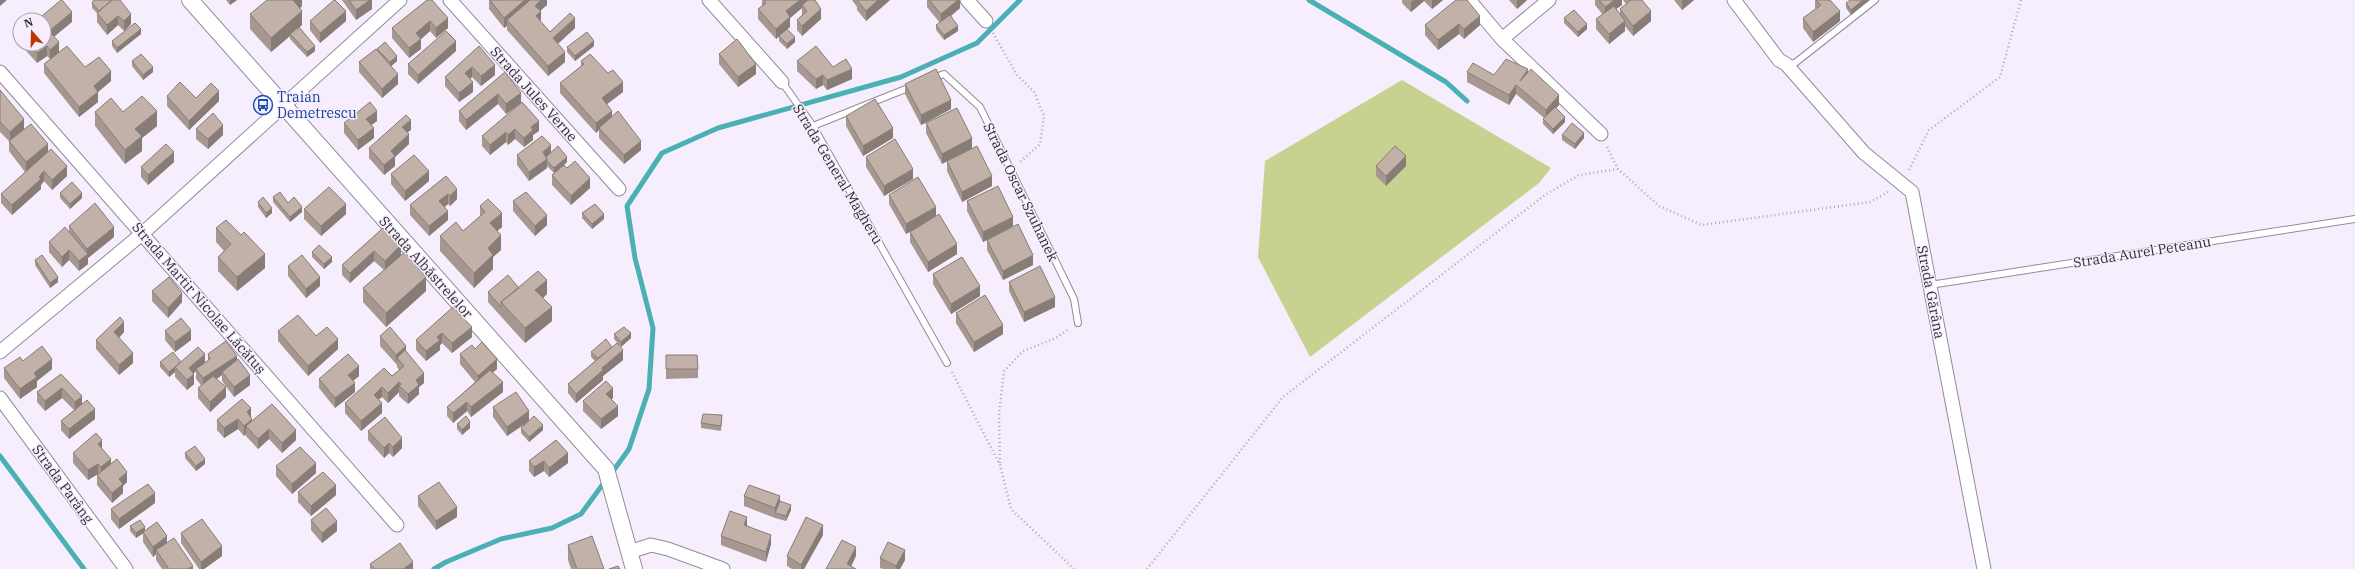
<svg xmlns="http://www.w3.org/2000/svg" width="2355" height="569" font-family="'IBM Plex Serif',serif">
<style>
.green{fill:#c7d190}
.lines{fill:none;stroke-linecap:round;stroke-linejoin:round}
.stream{stroke:#4bb0b4;stroke-width:5}
.service-casing{stroke:#938b99;stroke-width:8}
.minor-casing{stroke:#938b99;stroke-width:15}
.tertiary-casing{stroke:#938b99;stroke-width:18}
.path{stroke:#aea8b4;stroke-width:2.5;stroke-dasharray:1 3;stroke-linecap:butt}
.service{stroke:#fff;stroke-width:6}
.minor{stroke:#fff;stroke-width:13}
.tertiary{stroke:#fff;stroke-width:16}
.wall{fill:#a69890}
.shaded-wall{fill:#877c76}
.building{fill:#c1b1a8;stroke:#877c76}
.labels{text-anchor:middle;dominant-baseline:central;stroke-width:3;stroke-linejoin:round;paint-order:stroke}
.street-label{font-size:14px;fill:#322f35;stroke:#f6eefd}
.transit-label{font-size:14px;fill:#164399;stroke:#f6eefd;text-anchor:start}
</style>
<rect width="100%" height="100%" fill="#f6eefd"/>
<path class="green" d="M1402 80 1551 168 1539 183 1310 357 1258 257 1265 161Z"/>
<g class="lines">
<path class="stream" d="M1309 0 1446 82 1467 101
M0 456 84 569
M611 474 629 449 649 389 653 328 635 258 627 206 662 153 718 128 901 77 977 43 1020 0
M434 569 446 562 501 539 552 528 581 514 606 480"/>
<defs>
<path id="service" d="M1786 64 1795 63 1875 0
M933 78 944 74 980 107 1074 299 1078 323
M782 82 813 126 947 363
M813 126 913 86
M1930 285 2355 219"/>
<path id="minor" d="M450 0 619 189
M709 0 782 82
M967 0 986 21
M1469 0 1502 39 1601 134
M1734 0 1779 60 1786 64 1864 153 1912 192 1984 569
M1502 39 1549 0
M0 72 397 525
M0 352 143 233 400 0
M0 398 126 569
M629 552 651 545 668 549 723 569"/>
<path id="tertiary" d="M190 0 606 469 634 569"/>
</defs>
<use href="#service" class="service-casing"/>
<use href="#minor" class="minor-casing"/>
<use href="#tertiary" class="tertiary-casing"/>
<path class="path" d="M993 33 1017 75 1034 92 1044 116 1040 144 1019 163
M1607 147 1618 169 1659 206 1702 225 1870 202 1888 192
M1909 170 1929 130 2000 77 2021 0
M952 372 1000 465 1011 509 1074 569
M1000 463 999 414 1004 371 1023 351 1056 338 1069 329
M1147 569 1283 397 1545 195 1579 175 1618 169"/>
<use href="#service" class="service"/>
<use href="#minor" class="minor"/>
<use href="#tertiary" class="tertiary"/>
</g>
<path class="wall" d="M94 0 131 24 124 31 118 25 107 35 97 22V13L92 8V3Z
M226 0H237L230 5Z
M302 0V6L300 8 302 25 299 27 315 51 307 57 290 39V36L271 52 250 29V14Z
M342 0H372V9L356 20Z
M427 0 448 28 436 38 430 31 421 39V49L409 58 392 38V28Z
M489 0H547V5L540 11V21L550 32 575 28 558 44 565 62 548 76 507 30V26L504 28 489 9Z
M762 0H815L821 19 802 36 797 30V20L802 15V8L790 18V27L787 29 795 42 787 49 779 41V36L776 39 758 19V9L762 6Z
M852 0H890L866 21 857 10V7Z
M927 0H960V8L951 16 958 31 944 40 936 30V25L940 23 927 7Z
M1402 0H1443L1432 9 1424 1 1411 12 1402 3Z
M1456 0 1480 25 1464 39 1459 34 1438 50 1425 35V25Z
M1509 0H1527L1517 9Z
M1595 0H1622V5L1616 9 1620 14V9L1626 4 1623 0H1642L1651 21 1633 36 1625 26V31L1609 44 1596 29V19L1603 15 1595 5Z
M1674 0H1694L1682 10Z
M1815 0H1830L1840 21 1813 42 1803 28V18L1816 9 1815 7Z
M1869 0 1851 15 1846 8V3Z
M1564 18 1587 29 1578 37 1564 23Z
M310 21H346L320 43 310 30Z
M72 22 54 36 59 52 85 67 111 81 98 92V102L79 117 44 73V64L50 59 47 56 37 63 20 44H44Z
M141 34 117 53 112 46V41Z
M479 46 495 75 481 86 472 77 470 79 473 92 459 102 445 86V77Z
M594 46 575 61 567 52V47Z
M377 49 397 61 391 66 398 84 382 98 359 72V62L377 51Z
M456 51 418 84 408 74V64Z
M719 54 756 74 738 87 719 64Z
M132 61 153 72 143 80 132 66Z
M581 61 623 92 606 104 612 116 641 150 624 164 599 138V130L596 133 560 93V83L581 66Z
M797 61 833 67 852 79 827 90 823 85 816 89 797 71Z
M505 72 521 103 539 131 533 135V140L524 147 515 139 508 145 506 142 490 155 482 146V136L517 106 506 114 498 104 466 130 459 121V111Z
M1467 72 1494 75 1528 72 1559 105 1556 108 1565 122 1553 134 1543 124V119L1544 118 1516 94 1509 105 1467 82Z
M905 84 951 109 921 125 905 94Z
M0 90 24 129 16 136 48 151 67 176 52 190 44 181 41 185V189L12 215 1 203V194L25 172 9 151V141L0 132Z
M167 96 196 98 219 101 189 130 167 106Z
M95 112H123L157 126 142 138V151L125 164 95 126Z
M846 116 893 138 863 156 846 126Z
M377 121 371 125 374 138 358 150 344 133V123Z
M926 123 972 148 992 186 962 202 947 171V161L964 152 942 164 926 133Z
M196 129 223 135 208 149 196 139Z
M411 130 407 132 409 144 395 157V166L384 175 369 158V148Z
M1562 135 1584 138 1575 149 1562 140Z
M551 152 567 162 564 165 590 188 571 205 552 185V175L554 173 547 166V168L529 181 517 165V155Z
M866 157 913 179 884 196 866 167Z
M174 162 148 185 141 177V167Z
M1376 166H1406L1386 186 1376 176Z
M391 174 429 181 405 201 391 184Z
M446 176 457 199 450 206 448 204 445 207 448 220 429 236 410 215V205Z
M60 193 82 198 70 209 60 198Z
M889 195 936 217 906 234 889 204Z
M273 197 288 203 302 212 290 222 273 202Z
M513 201 547 225 535 236 513 211Z
M967 201 1013 226 983 242 967 211Z
M258 202 272 213 266 218 258 207Z
M480 206 502 227 497 231 501 250 493 257V269L474 288 440 251V236L463 231 480 216Z
M304 209 346 214 321 236 304 219Z
M582 213 604 219 592 229 582 218Z
M69 226 114 237 88 258V264L79 271 69 260 62 267 49 252V242L69 231Z
M216 228 265 268 237 291 218 271V257L224 251 216 242Z
M383 228 426 291 386 327 363 302V288L384 270 374 261 350 283 342 275V265Z
M910 232 957 254 928 272 910 242Z
M987 240 1033 265 1003 280 987 250Z
M312 252 332 262 324 269 312 257Z
M35 260 58 282 50 288 35 265Z
M288 266 320 286 306 298 288 276Z
M933 274 980 296 951 314 933 284Z
M1009 282 1055 307 1024 322 1009 291Z
M519 288 547 294 543 298 552 321 525 343 488 302V292Z
M152 291 182 302 168 318 152 301Z
M453 307 472 337 452 353 442 343 440 345V350L426 361 416 350V340Z
M956 313 1003 334 974 352 956 323Z
M165 331 191 340 175 352 165 340Z
M278 331 316 336 338 349 308 376 278 341Z
M124 332 119 338 133 363 119 375 96 349V340Z
M614 334 631 338 621 347 614 339Z
M380 336 406 351 424 383 419 387V394L408 404 399 396V392L388 403 382 397 378 400 382 413 361 431 345 413V403L392 376 399 370 397 367V365L380 346Z
M475 349 497 369 493 372 503 392 471 417 467 411 453 423 447 416V407L475 382 460 364V354Z
M591 352 623 360 603 376V380L576 403 568 393V384L595 361 591 357Z
M208 354 237 360 250 385 234 397 222 381V375L217 379 226 397 210 412 198 398V388L201 385 196 379V371L194 373V384L187 390 175 377V372L169 377 160 367V362L205 363 208 361Z
M666 355 698 369V378L666 379Z
M23 361 52 369 37 381V387L20 399 4 378V368Z
M61 374 82 404 95 419 69 439 61 430V421L74 410 62 398 45 411 37 402V392Z
M359 376 353 381 355 392 335 408 319 388V379Z
M613 398 611 399 618 416 601 429 583 411V401Z
M493 407 529 420 543 430 529 442 521 433V428L525 424 507 436 493 417Z
M251 417 252 421 296 440 282 453 269 439 258 449 246 436V434L244 436 238 429 224 438 217 430V420Z
M722 420 721 431 701 428V423Z
M457 424 470 428 462 435 457 429Z
M368 431 402 448 393 457 389 453 384 458 368 440Z
M556 440 568 463 549 477 544 471 534 477 529 471V461Z
M102 449 111 464 127 482 123 486V493L112 503 97 485V475L98 474 88 480 73 463V453Z
M185 453 205 464 196 471 185 458Z
M276 466 316 473 292 494 276 476Z
M298 492 336 495 311 516 298 502Z
M418 496 457 517 436 530 418 506Z
M744 496 780 501 791 510 786 521 775 518 744 506Z
M155 503 119 529 111 519V509Z
M311 520 337 531 322 543 311 530Z
M747 525 771 544 766 562 721 545V536Z
M130 526 145 531 167 542 193 569H162L156 560V554L153 557 143 542V533L136 538 130 531Z
M181 533 222 556 204 569H199L181 543Z
M823 535 804 569H792L787 566V556Z
M568 545 604 569H571L568 560Z
M880 558 905 560 900 569H883L880 568Z
M370 564 413 569H370Z"/>
<path class="shaded-wall" d="M0 0H7L0 6Z
M230 0H237L230 5Z
M293 0H302V6L293 15Z
M370 0H372V9L356 20V10Z
M525 0H533L507 20V26L504 28V18Z
M541 0H547V5L535 15V6Z
M800 0H808L802 5V8L790 18V27L776 39V29L786 11Z
M878 0H890L866 21V11Z
M958 0H960V8L941 24V14Z
M1414 0H1424V1L1411 12V2Z
M1432 0H1443L1432 9Z
M1517 0H1527L1517 9Z
M1615 0H1622V5L1605 17V7Z
M1683 0H1694L1682 10V1Z
M1863 0H1869L1851 15V10Z
M821 9V19L802 36V26Z
M302 11V25L291 35 290 34V36L271 52V38Z
M346 11V21L320 43V33Z
M541 11V21L536 16Z
M1651 11V21L1633 36V26Z
M1840 11V21L1813 42V32Z
M72 12V22L49 41V31Z
M131 14V24L124 31V21Z
M118 16V25L107 35V25Z
M1480 16V25L1464 39V29Z
M448 18V28L436 38V28Z
M575 18V28L553 48V38Z
M430 21V31L419 41 421 39V49L409 58V48L416 33Z
M1625 21V31L1609 44V34Z
M1459 24V34L1438 50V40Z
M1587 24V29L1578 37V32Z
M958 26V31L944 40V35Z
M141 29V34L117 53V48Z
M795 37V42L787 49V44Z
M456 41V51L418 84V75Z
M594 41V46L575 61V56Z
M59 42V52L50 60V50Z
M47 46V56L37 63V53Z
M315 46V51L307 57V52Z
M565 52V62L548 76V66Z
M397 56V61L390 67V62Z
M756 64V74L738 87V77Z
M495 65V75L481 86V76Z
M153 67V72L143 80V75Z
M472 67V77L465 83V73Z
M852 69V79L827 90V80Z
M1528 69V79L1520 81Z
M111 71V81L98 92V102L79 117V107L94 86Z
M398 74V84L382 98V89Z
M823 75V85L816 89V79Z
M473 82V92L459 102V93Z
M623 82V92L602 108V98Z
M1516 85V94L1509 105V95Z
M219 91V101L189 130V121Z
M521 93V103L506 114V104Z
M498 94V104L466 130V120Z
M1559 95V105L1546 119V110Z
M951 100V109L921 125V115Z
M157 111V126L142 138V151L125 164V150L135 129Z
M377 111V121L366 129V119Z
M612 111V121L599 128V130L596 133V123Z
M1565 117V122L1553 134V129Z
M24 119V129L10 142V132Z
M411 120V130L402 137V127Z
M539 121V131L533 135V140L524 147V138L531 127Z
M223 125V135L208 149V139Z
M374 128V138L358 150V140Z
M893 128V138L863 156V146Z
M515 129V139L508 145V135Z
M506 132V142L490 155V145Z
M1584 133V138L1575 149V144Z
M409 134V144L395 157V166L384 175V165L391 151Z
M972 138V148L942 164V154Z
M641 141V150L624 164V155Z
M48 144V154L26 172V162Z
M551 145V155L547 159V168L529 181V172L543 152Z
M174 152V162L148 185V175Z
M1406 156V166L1386 186V176Z
M567 157V162L554 173V168Z
M67 166V176L52 190V180Z
M913 169V179L884 196V186Z
M44 171V181L41 185V189L12 215V205Z
M429 171V181L405 201V191Z
M992 176V186L962 202V192Z
M590 178V188L571 205V196Z
M457 189V199L450 206V196Z
M82 193V198L70 209V204Z
M448 194V204L439 211V201Z
M346 204V214L321 236V226Z
M302 207V212L290 222V217Z
M936 207V217L906 234V224Z
M272 208V213L266 218V213Z
M448 211V220L429 236V226Z
M502 213V227L490 237V223Z
M604 214V219L592 229V224Z
M547 215V225L535 236V226Z
M1013 217V226L983 242V232Z
M114 227V237L88 258V264L79 271V261L87 255V249Z
M501 235V250L493 257V269L474 288V273L488 248Z
M957 244V254L928 272V262Z
M401 245V255L385 271V261Z
M69 250V260L62 267V257Z
M374 251V261L350 283V273Z
M265 254V268L237 291V277Z
M1033 255V265L1003 280V271Z
M332 257V262L324 269V264Z
M58 277V282L50 288V283Z
M320 277V286L306 298V289Z
M426 277V291L386 327V313Z
M547 280V294L535 305V290Z
M980 286V296L951 314V304Z
M182 293V302L168 318V308Z
M1055 297V307L1024 322V312Z
M552 307V321L525 343V328Z
M124 322V332L114 342V332Z
M1003 325V334L974 352V342Z
M472 327V337L452 353V343Z
M191 330V340L175 352V342Z
M442 333V343L440 345V350L426 361V351L437 337Z
M631 333V338L621 347V342Z
M338 339V349L308 376V366Z
M406 346V356L397 358 396 365V355Z
M623 350V360L603 376V380L576 403V394L602 368Z
M133 353V363L119 375V365Z
M205 354V364L196 369V371L189 377V368Z
M237 356V366L222 372V375L203 388V378Z
M52 359V369L37 381V387L20 399V389L34 373Z
M497 359V369L478 385V376Z
M359 366V376L348 385V375Z
M175 367V372L169 377V372Z
M424 373V383L419 387V394L408 404V394L416 380Z
M194 374V384L187 390V380Z
M250 375V385L234 397V387Z
M399 382V392L388 403V393Z
M503 382V392L471 417V407Z
M355 383V392L335 408V398Z
M226 387V397L210 412V402Z
M382 387V397L374 404V395Z
M62 388V398L45 411V401Z
M613 388V398L606 404V394Z
M82 396V406L75 411V402Z
M467 402V411L453 423V413Z
M382 403V413L361 431V421Z
M618 406V416L601 429V419Z
M251 408V418L247 412Z
M95 409V419L69 439V429Z
M529 411V421L507 436V427Z
M238 419V429L224 438V428Z
M252 419V429L246 426V434L244 436V426Z
M470 422V428L462 435V430Z
M543 425V430L529 442V437Z
M269 429V439L258 449V439Z
M296 430V440L282 453V443Z
M402 438V448L393 457V447Z
M102 440V450L98 444Z
M389 443V453L384 458V448Z
M568 453V463L549 477V468Z
M111 459V469L101 477V467Z
M205 459V464L196 471V466Z
M544 461V471L534 477V467Z
M316 463V473L292 494V484Z
M98 464V474L88 480V470Z
M127 472V482L123 486V493L112 503V493L119 479Z
M336 485V495L311 516V506Z
M155 493V503L119 529V519Z
M780 496V506L775 513V518V508Z
M791 505V510L786 521V516Z
M457 507V517L436 530V521Z
M747 517V527L744 525Z
M337 521V531L322 543V533Z
M823 525V535L804 569H801V565Z
M145 527V532L136 538V533Z
M771 535V544L766 562V552Z
M167 536V546L156 550V554L153 557V547Z
M222 546V556L204 569H201V562Z
M856 547V556L850 569 847 564Z
M905 550V560L900 569H896V566Z
M413 562V569H403Z
M193 566V569H188Z"/>
<path class="building" d="M61 0H62L72 12 49 31 59 42 50 50 47 46 37 53 29 44H44V20H37Z
M94 0H112L99 11 92 3Z
M112 0H120L131 14 124 21 118 16 107 25 97 13Z
M267 0H293L302 11 271 38 250 14Z
M334 0H335L346 11 320 33 310 21Z
M349 0H370L356 10Z
M427 0H432L448 18 436 28 430 21 416 33 421 39 409 48 392 28Z
M490 0H525L504 18Z
M530 0H541L535 6 541 11 536 16 550 32 570 13 575 18 553 38 565 52 548 66 507 20Z
M764 0H800L786 11 790 17 776 29 758 9 766 3Z
M808 0H815L821 9 802 26 797 20 807 11 802 5Z
M857 0H878L866 11Z
M929 0H958L941 14Z
M1456 0H1467L1480 16 1464 29 1459 24 1438 40 1425 25Z
M1599 0H1615L1605 7Z
M1631 0H1642L1651 11 1633 26 1620 9Z
M1816 0H1830L1840 11 1813 32 1803 18 1821 5Z
M1850 0H1863L1851 10 1846 3Z
M1614 6 1625 21 1609 34 1596 19Z
M1574 10 1587 24 1578 32 1564 18Z
M950 15 958 26 944 35 936 25Z
M135 23 141 29 117 48 112 41Z
M299 27 315 46 307 52 290 34Z
M787 29 795 37 787 44 779 36Z
M446 31 456 41 418 75 408 64Z
M587 32 594 41 575 56 567 47Z
M737 39 756 64 738 77 719 54Z
M385 42 397 56 390 62 377 49Z
M67 46 85 67 99 57 111 71 94 86 98 92 79 107 44 64Z
M479 46 495 65 481 76 472 67 465 73 473 82 459 93 445 77Z
M816 46 833 67 846 59 852 69 827 80 823 75 816 79 797 61Z
M376 49 398 74 382 89 359 62Z
M141 54 153 67 143 75 132 61Z
M590 54 608 73 613 70 623 82 602 98 612 111 596 123 560 83 584 64 581 61Z
M1506 59 1528 69 1520 81 1531 69 1559 95 1546 110 1516 85 1509 95 1467 72 1473 63 1494 75Z
M936 69 951 100 921 115 905 84Z
M505 72 521 93 506 104 498 94 466 120 459 111Z
M180 82 196 98 211 83 219 91 189 121 167 96Z
M0 90 24 119 10 132 0 122Z
M142 96 157 111 135 129 142 136 125 150 95 112 111 98 123 112Z
M875 99 893 128 863 146 846 116Z
M370 102 377 111 366 119 374 128 358 140 344 123Z
M522 102 539 121 531 127 533 130 524 138 515 129 508 135 506 132 490 145 482 136Z
M1555 107 1565 117 1553 129 1543 119Z
M957 108 972 138 942 154 926 123Z
M618 111 641 141 624 155 599 128Z
M213 113 223 125 208 139 196 129Z
M406 115 411 120 402 127 409 134 391 151 395 156 384 165 369 148Z
M1572 123 1584 133 1575 144 1562 135Z
M31 124 48 144 26 162 9 141Z
M542 136 551 145 543 152 547 159 529 172 517 155Z
M895 139 913 169 884 186 866 157Z
M166 144 174 152 148 175 141 167Z
M558 146 567 157 554 168 547 161V159L546 157Z
M977 146 992 176 962 192 947 161Z
M1395 146 1406 156 1386 176 1376 166Z
M51 149 67 166 52 180 44 171 39 177 41 179 12 205 1 194Z
M414 155 429 171 405 191 391 174Z
M575 161 590 178 571 196 552 175 564 165 567 168Z
M446 176 457 189 450 196 448 194 439 201 448 211 429 226 410 205Z
M918 177 936 207 906 224 889 195Z
M72 182 82 193 70 204 60 193Z
M998 186 1013 217 983 232 967 201Z
M329 187 346 204 321 226 304 209Z
M280 192 288 203 294 197 302 207 290 217 273 197Z
M526 192 547 215 535 226 513 201Z
M263 197 272 208 266 213 258 202Z
M488 199 502 213 490 223 501 235 488 248 493 255 474 273 440 236 456 222 463 231 485 212 480 206Z
M95 203 114 227 87 249 69 226Z
M595 204 604 214 592 224 582 213Z
M939 214 957 244 928 262 910 232Z
M226 220 241 235 244 232 265 254 237 277 218 257 231 244 216 228Z
M1018 224 1033 255 1003 271 987 240Z
M65 227 88 254 79 261 69 250 62 257 49 242Z
M383 228 401 245 385 261 374 251 350 273 342 265Z
M319 245 332 257 324 264 312 252Z
M405 252 426 277 386 313 363 288Z
M42 255 58 277 50 283 35 260Z
M302 255 320 277 306 289 288 266Z
M962 257 980 286 951 304 933 274Z
M1040 266 1055 297 1024 312 1009 282Z
M538 271 547 280 535 290 552 307 525 328 501 302Z
M508 275 519 288 501 302V307L488 292Z
M169 277 182 293 168 308 152 291Z
M985 295 1003 325 974 342 956 313Z
M453 307 472 327 452 343 442 333 437 337 440 340 426 351 416 340Z
M298 315 316 336 327 327 338 339 308 366 278 331Z
M120 317 124 322 114 332 133 353 119 365 96 340Z
M181 318 191 330 175 342 165 331Z
M390 327 406 346 396 355 380 336Z
M624 327 631 333 621 342 614 334Z
M606 339 612 347 598 358 591 352Z
M226 341 237 356 203 378 196 369 210 359 208 354Z
M482 342 497 359 478 376 460 354 472 345 475 349Z
M617 343 623 350 602 368 603 370 576 394 568 384Z
M42 346 52 359 34 373 37 377 20 389 4 368 20 357 23 361Z
M198 347 205 354 189 368 194 374 187 380 175 367Z
M405 350 424 373 416 380 419 385 408 394 399 386 401 384 399 382 388 393 382 387 374 395 382 403 361 421 345 403 384 368 392 376 404 366 397 358Z
M173 352 181 362 169 372 160 362Z
M348 354 359 366 348 375 355 383 335 398 319 379Z
M666 355H697L698 369H666Z
M238 359 250 375 234 387 222 372Z
M490 370 503 382 471 407 467 402 453 413 447 407Z
M61 374 82 396 75 402 62 388 45 401 37 392Z
M213 376 226 387 210 402 198 388Z
M606 381 613 388 606 394 618 406 601 419 583 401Z
M516 392 529 411 507 427 493 407Z
M242 399 251 408 247 412 252 419 244 426 238 419 224 428 217 420Z
M87 400 95 409 69 429 61 421Z
M272 404 296 430 282 443 269 429 258 439 246 426Z
M703 414 722 415 721 426 701 423Z
M466 416 470 422 462 430 457 424Z
M534 416 543 425 529 437 521 428Z
M385 417 402 438 393 447 389 443 384 448 368 431Z
M96 433 102 440 98 444 111 459 101 467 98 464 88 470 73 453Z
M556 440 568 453 549 468 544 461 534 467 529 461Z
M195 446 205 459 196 466 185 453Z
M300 447 316 463 292 484 276 466Z
M117 459 127 472 119 479 123 484 112 493 97 475Z
M323 472 336 485 311 506 298 492Z
M439 482 457 507 436 521 418 496Z
M148 484 155 493 119 519 111 509Z
M749 485 780 496 775 508 744 496Z
M780 501 791 505 786 516 775 513Z
M326 508 337 521 322 533 311 520Z
M730 511 747 517 744 525 771 535 766 552 721 536Z
M806 517 823 525 801 565 787 556Z
M202 519 222 546 201 562 181 533Z
M140 520 145 527 136 533 130 526Z
M157 522 167 536 153 547 143 532Z
M592 536 604 569H577L568 545Z
M174 538 193 566 188 569H169L156 550Z
M842 540 856 547 847 564 856 569H826Z
M888 542 905 550 896 566 880 558Z
M400 543 413 562 403 569H375L370 564Z
M618 566 620 569H609Z"/>
<defs>
<symbol id="bus-ring" viewBox="-11 -11 22 22"><circle r="9.5" fill="#f6eefd" stroke="#1a4fb4" stroke-width="1.5"/><path d="M-5-6H5V4H4V6H2V4H-2V6H-4V4H-5ZM-3.5-4V0h7V-4ZM-3.5 1.2v1.5H-2V1.2ZM2 1.2v1.5H3.5V1.2Z" fill="#1a4fb4"/></symbol>
</defs>
<g fill-rule="evenodd">
<use href="#bus-ring" x="252" y="94" width="22" height="22"/>
</g>
<g class="labels">
<g class="street-label">
<text transform="translate(534 94) rotate(48)">Strada Jules Verne</text>
<text transform="translate(838 174) rotate(59)">Strada General Magheru</text>
<text transform="translate(1021 192) rotate(64)">Strada Oscar Szuhanek</text>
<text transform="translate(2142 252) rotate(-9)">Strada Aurel Peteanu</text>
<text transform="translate(426 267) rotate(48)">Strada Albăstrelelor</text>
<text transform="translate(1931 292) rotate(79)">Strada Gărâna</text>
<text transform="translate(199 298) rotate(49)">Strada Martir Nicolae Lăcătuș</text>
<text transform="translate(63 484) rotate(54)">Strada Parâng</text>
</g>
<g class="transit-label">
<text x="277" y="97">Traian<tspan x="277" dy="16">Demetrescu</tspan></text>
</g>
</g>
<g transform="translate(32 32) rotate(340)"><circle r="19" fill="#f6eefd" stroke="#a8a2ad"/>
<path d="M0-3L7 15L0 10L-7 15Z" fill="#bd3500"/>
<text y="-6" font-size="11" font-weight="bold" text-anchor="middle" fill="#322f35">N</text>
</g>
</svg>
